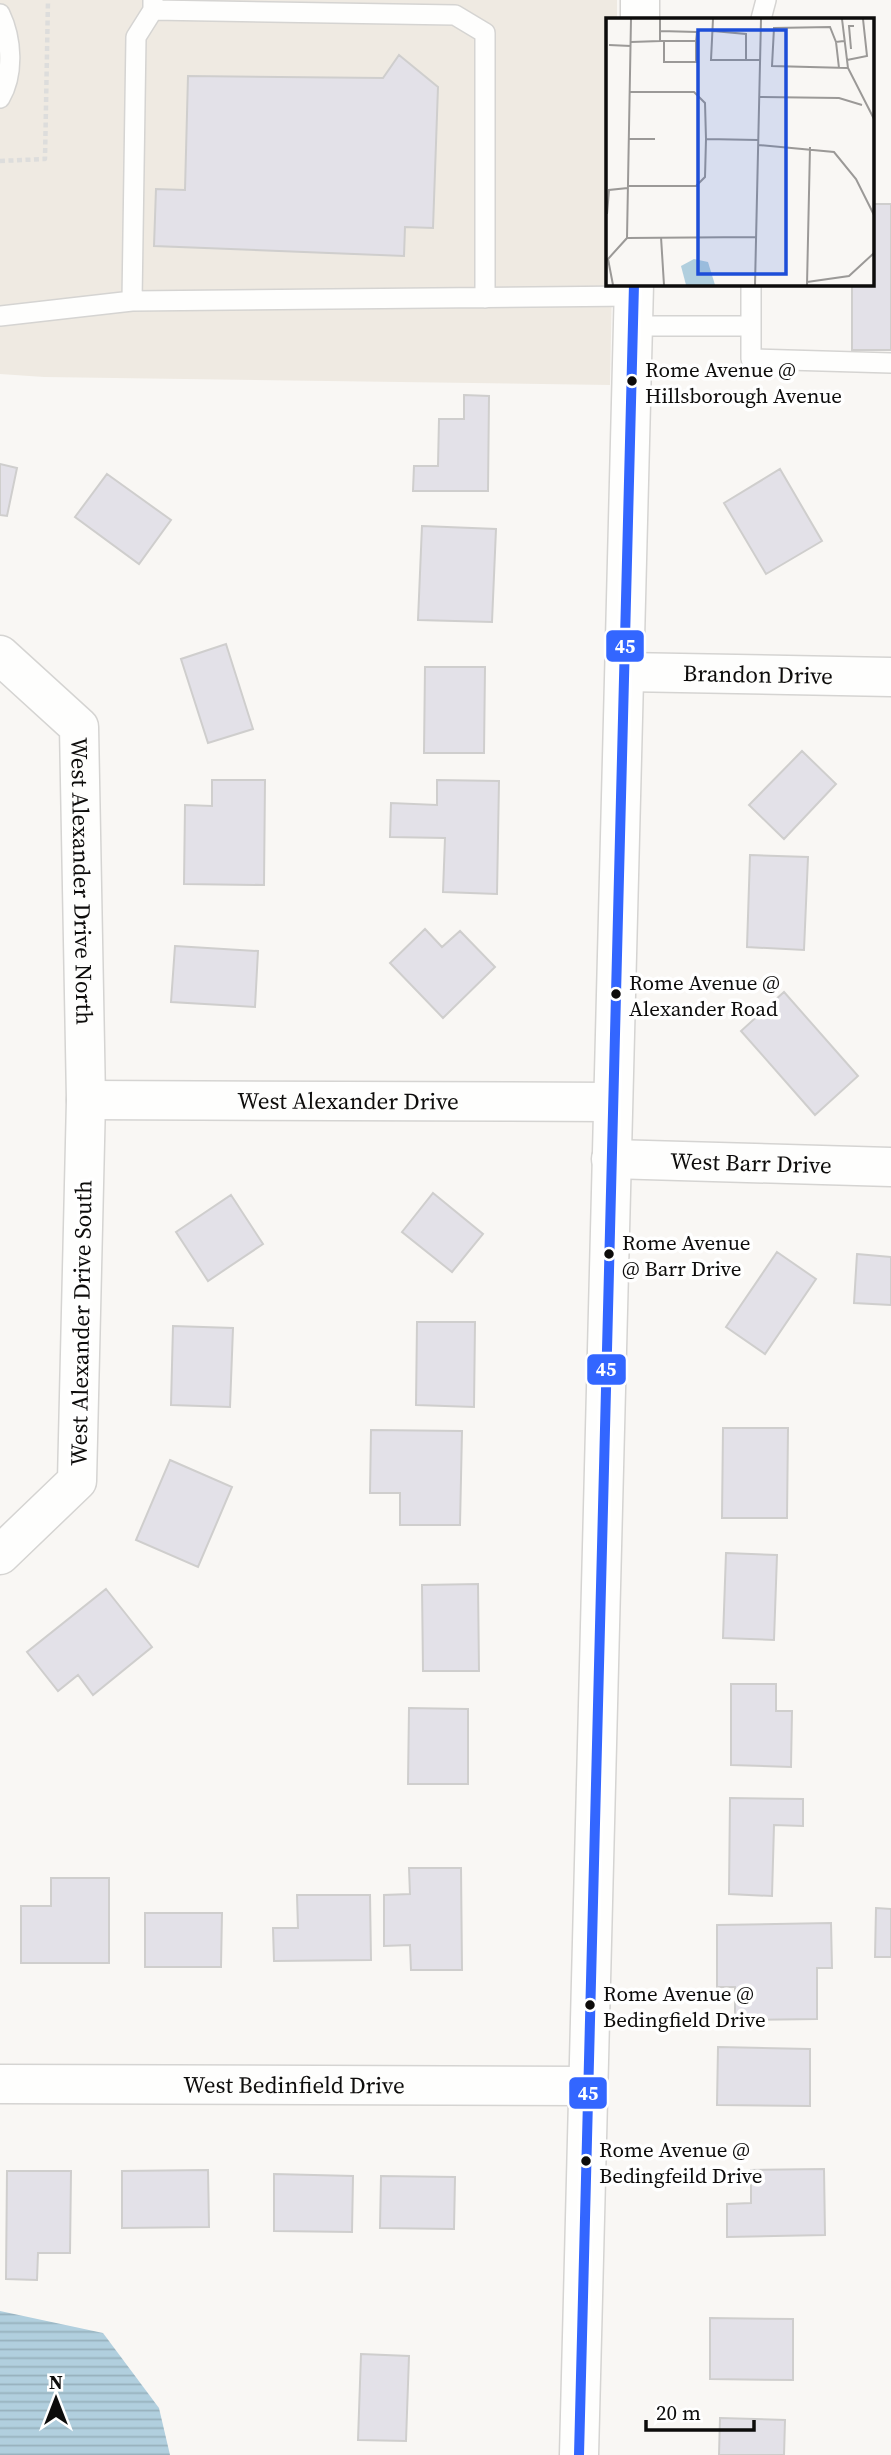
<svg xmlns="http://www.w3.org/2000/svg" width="891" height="2455" font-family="'Source Serif 4',serif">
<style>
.built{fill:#efeae2}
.water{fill:url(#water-rules)}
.building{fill:#e3e1e8;stroke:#cfcecd;stroke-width:2}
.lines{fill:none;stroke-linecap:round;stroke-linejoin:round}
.service-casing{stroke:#d5d4d2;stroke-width:22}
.minor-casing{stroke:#d5d4d2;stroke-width:41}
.tertiary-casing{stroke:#d5d4d2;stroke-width:41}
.path{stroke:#dddddc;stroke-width:4.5;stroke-dasharray:5 3.5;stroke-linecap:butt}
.service{stroke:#fefefd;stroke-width:19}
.minor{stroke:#fefefd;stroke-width:38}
.tertiary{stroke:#fefefd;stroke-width:38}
.bus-1-casing{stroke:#fff;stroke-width:16}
.bus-1{stroke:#36f;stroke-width:10}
.bus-dot{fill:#0d0c0b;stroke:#fff;stroke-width:2.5}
.labels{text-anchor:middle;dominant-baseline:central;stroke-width:7;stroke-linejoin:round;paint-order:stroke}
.bus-label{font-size:21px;fill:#0d0c0b;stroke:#fff;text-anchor:start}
.street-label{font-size:23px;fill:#0d0c0b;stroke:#fff}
.inset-road{fill:none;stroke:#9b9997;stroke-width:2}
.view{fill:#1d4ed8;fill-opacity:0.15;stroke:#1d4ed8;stroke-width:3.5}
.inset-edge{fill:none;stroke:#0d0c0b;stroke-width:3.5}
.line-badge{stroke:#fff;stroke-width:2.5}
.badge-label{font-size:19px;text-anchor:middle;font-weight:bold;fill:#fff}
</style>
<defs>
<pattern id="water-rules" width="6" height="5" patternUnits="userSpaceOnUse" patternTransform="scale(1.75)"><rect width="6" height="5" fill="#b1cfde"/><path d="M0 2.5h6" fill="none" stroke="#97b1bd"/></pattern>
</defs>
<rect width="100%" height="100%" fill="#f9f7f4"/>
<path class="built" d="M0 0H617V19H608V284H612L610 385 44 377 0 374Z"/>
<path class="water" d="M0 2311 103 2333 159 2408 170 2455H0Z"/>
<path class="building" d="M399 55 438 87 433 228 405 227 404 256 154 246 156 189 185 190 188 76 383 78Z
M872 204H891V350H852V284H872Z
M464 395 489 396 488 491H413L414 466H438L439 419H464Z
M0 464 17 468 7 516 0 515Z
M780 469 822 541 766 574 724 503Z
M107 474 171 520 139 564 75 517Z
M422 526 496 529 492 622 418 620Z
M226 644 253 729 208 743 181 659Z
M425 667H485L484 753H424Z
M802 751 836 784 784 839 749 805Z
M212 780H265L264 885 184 884 185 805 212 806Z
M437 780 499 781 497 894 443 892 445 838 390 837 391 803 437 805Z
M750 855 808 857 804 950 747 947Z
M425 929 442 947 460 931 495 967 443 1018 390 963Z
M175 946 258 951 255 1007 171 1002Z
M784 992 858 1076 815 1115 741 1031Z
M433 1193 483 1234 452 1272 402 1232Z
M231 1195 263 1244 208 1281 176 1232Z
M777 1252 816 1279 765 1354 726 1327Z
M857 1254 891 1257V1305L854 1303Z
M417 1322H475L474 1407 416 1405Z
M173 1326 233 1328 230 1407 171 1405Z
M723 1428H788L787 1518H722Z
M371 1430 462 1431 460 1525H400V1493H370Z
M170 1460 232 1487 198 1567 136 1540Z
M726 1553 777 1555 774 1640 723 1638Z
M478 1584 479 1671H423L422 1585Z
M106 1589 152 1647 93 1695 78 1675 58 1691 27 1652Z
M731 1684H776V1711H792L791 1767 731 1765Z
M409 1708 468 1709V1784H408Z
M730 1798 803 1799V1826L774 1825 772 1896 729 1894Z
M409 1868H461L462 1970H411L410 1945 384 1946V1895L410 1894Z
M51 1878H109V1963H21V1906H51Z
M297 1895H370L371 1960 274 1961 273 1928H298Z
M876 1908 891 1909V1957H875Z
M145 1913H222L221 1967H145Z
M831 1923 832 1968H817V2019L735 2020V1987H717V1925Z
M718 2047 810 2049V2106L717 2105Z
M824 2169 825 2235 727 2237V2204L751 2203V2170Z
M208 2170 209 2227 122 2228V2171Z
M7 2171H71L70 2253H38L37 2280 6 2279Z
M274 2174 353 2176 352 2232 274 2231Z
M381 2176 455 2177 454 2229 380 2228Z
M710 2318 793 2319V2380L710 2379Z
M361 2354 409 2356 406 2441 358 2440Z
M720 2418 785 2420 784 2455H719Z"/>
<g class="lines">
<defs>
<path id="service" d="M153 0V10L136 37 132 301 634 296
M153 10 455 15 485 33V298
M0 14C12 39 14 74 0 98
M761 19 766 0
M751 284V359L891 363
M0 316 132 301
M633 326H750"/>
<g id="minor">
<path id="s1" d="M0 655 79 727 86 1100 77 1481 0 1555"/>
<path id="s2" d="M625 672 891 677"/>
<path id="s3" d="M86 1100 612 1102"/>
<path id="s4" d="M611 1159 891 1167"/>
<path id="s5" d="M0 2084 588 2086"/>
</g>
<path id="tertiary" d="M640 19V0
M579 2455 634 284"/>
</defs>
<use href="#service" class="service-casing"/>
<use href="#minor" class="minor-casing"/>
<use href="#tertiary" class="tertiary-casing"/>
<path class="path" d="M0 161 45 159 48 0"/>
<use href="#service" class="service"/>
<use href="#minor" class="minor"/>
<use href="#tertiary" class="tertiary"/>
<defs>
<path id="bus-1" d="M579 2455 634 284"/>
</defs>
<use href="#bus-1" class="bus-1-casing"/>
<use href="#bus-1" class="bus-1"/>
</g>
<g class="bus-dot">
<circle cx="632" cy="381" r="6"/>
<circle cx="616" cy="994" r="6"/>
<circle cx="609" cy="1254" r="6"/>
<circle cx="590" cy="2005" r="6"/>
<circle cx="586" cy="2161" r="6"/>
</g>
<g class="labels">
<g class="bus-label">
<text x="645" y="369">Rome Avenue @<tspan x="645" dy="26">Hillsborough Avenue</tspan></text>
<text x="629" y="982">Rome Avenue @<tspan x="629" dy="26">Alexander Road</tspan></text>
<text x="622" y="1242">Rome Avenue<tspan x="622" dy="26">@ Barr Drive</tspan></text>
<text x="603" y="1993">Rome Avenue @<tspan x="603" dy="26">Bedingfield Drive</tspan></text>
<text x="599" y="2149">Rome Avenue @<tspan x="599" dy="26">Bedingfeild Drive</tspan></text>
</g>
<g class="street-label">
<text stroke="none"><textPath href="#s2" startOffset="133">Brandon Drive</textPath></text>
<text stroke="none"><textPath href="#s1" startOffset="261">West Alexander Drive North</textPath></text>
<text stroke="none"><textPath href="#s3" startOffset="262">West Alexander Drive</textPath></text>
<text stroke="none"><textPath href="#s4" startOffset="140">West Barr Drive</textPath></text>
<text transform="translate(81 1323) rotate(-89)">West Alexander Drive South</text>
<text stroke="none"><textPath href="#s5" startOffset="294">West Bedinfield Drive</textPath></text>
</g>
</g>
<g transform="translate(606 18)">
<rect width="268" height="268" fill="#f9f7f4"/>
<path d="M88 241 102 244 109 267H80L75 248Z" fill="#b1cfde"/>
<path class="inset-road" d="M107 1 105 42H154M236 1 242 50 268 101M54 13 91 14 90 23M107 13 140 16V42M54 23H90V44H58V23M238 23 230 24 224 9 168 10 166 48 242 50M25 24 54 23V1M230 24 233 50M3 27 25 28M245 31 243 8H248M241 42 261 38 257 1M153 79 233 80 256 87M23 121H49M100 121 152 122M152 127 228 134 250 161 268 197M22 168H90L99 159 100 121 99 85 88 74H24M1 196 3 172 22 170M55 219 58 267M21 220 150 219M201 264 243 258 268 235M7 267 2 241 21 220 25 1M149 267 155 1M201 267 204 129"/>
<path class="view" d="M92 12H180V256H92Z"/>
<rect width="268" height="268" class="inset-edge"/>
</g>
<g class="line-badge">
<rect x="605" y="629" width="40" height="34" rx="7" fill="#36f"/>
<rect x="586" y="1353" width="41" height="33" rx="7" fill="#36f"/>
<rect x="568" y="2076" width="40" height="34" rx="7" fill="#36f"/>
</g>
<g class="badge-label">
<text x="625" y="653">45</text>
<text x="606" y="1376">45</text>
<text x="588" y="2100">45</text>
</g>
<g transform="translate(56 2399)" stroke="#ffffff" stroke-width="5" paint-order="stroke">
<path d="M0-5L12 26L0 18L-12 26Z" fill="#0d0c0b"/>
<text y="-10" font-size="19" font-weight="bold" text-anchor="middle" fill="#0d0c0b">N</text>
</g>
<path d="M646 2420v10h108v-10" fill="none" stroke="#0d0c0b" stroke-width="3.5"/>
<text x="656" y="2420" font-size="21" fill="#0d0c0b" stroke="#ffffff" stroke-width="5" paint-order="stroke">20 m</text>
</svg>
